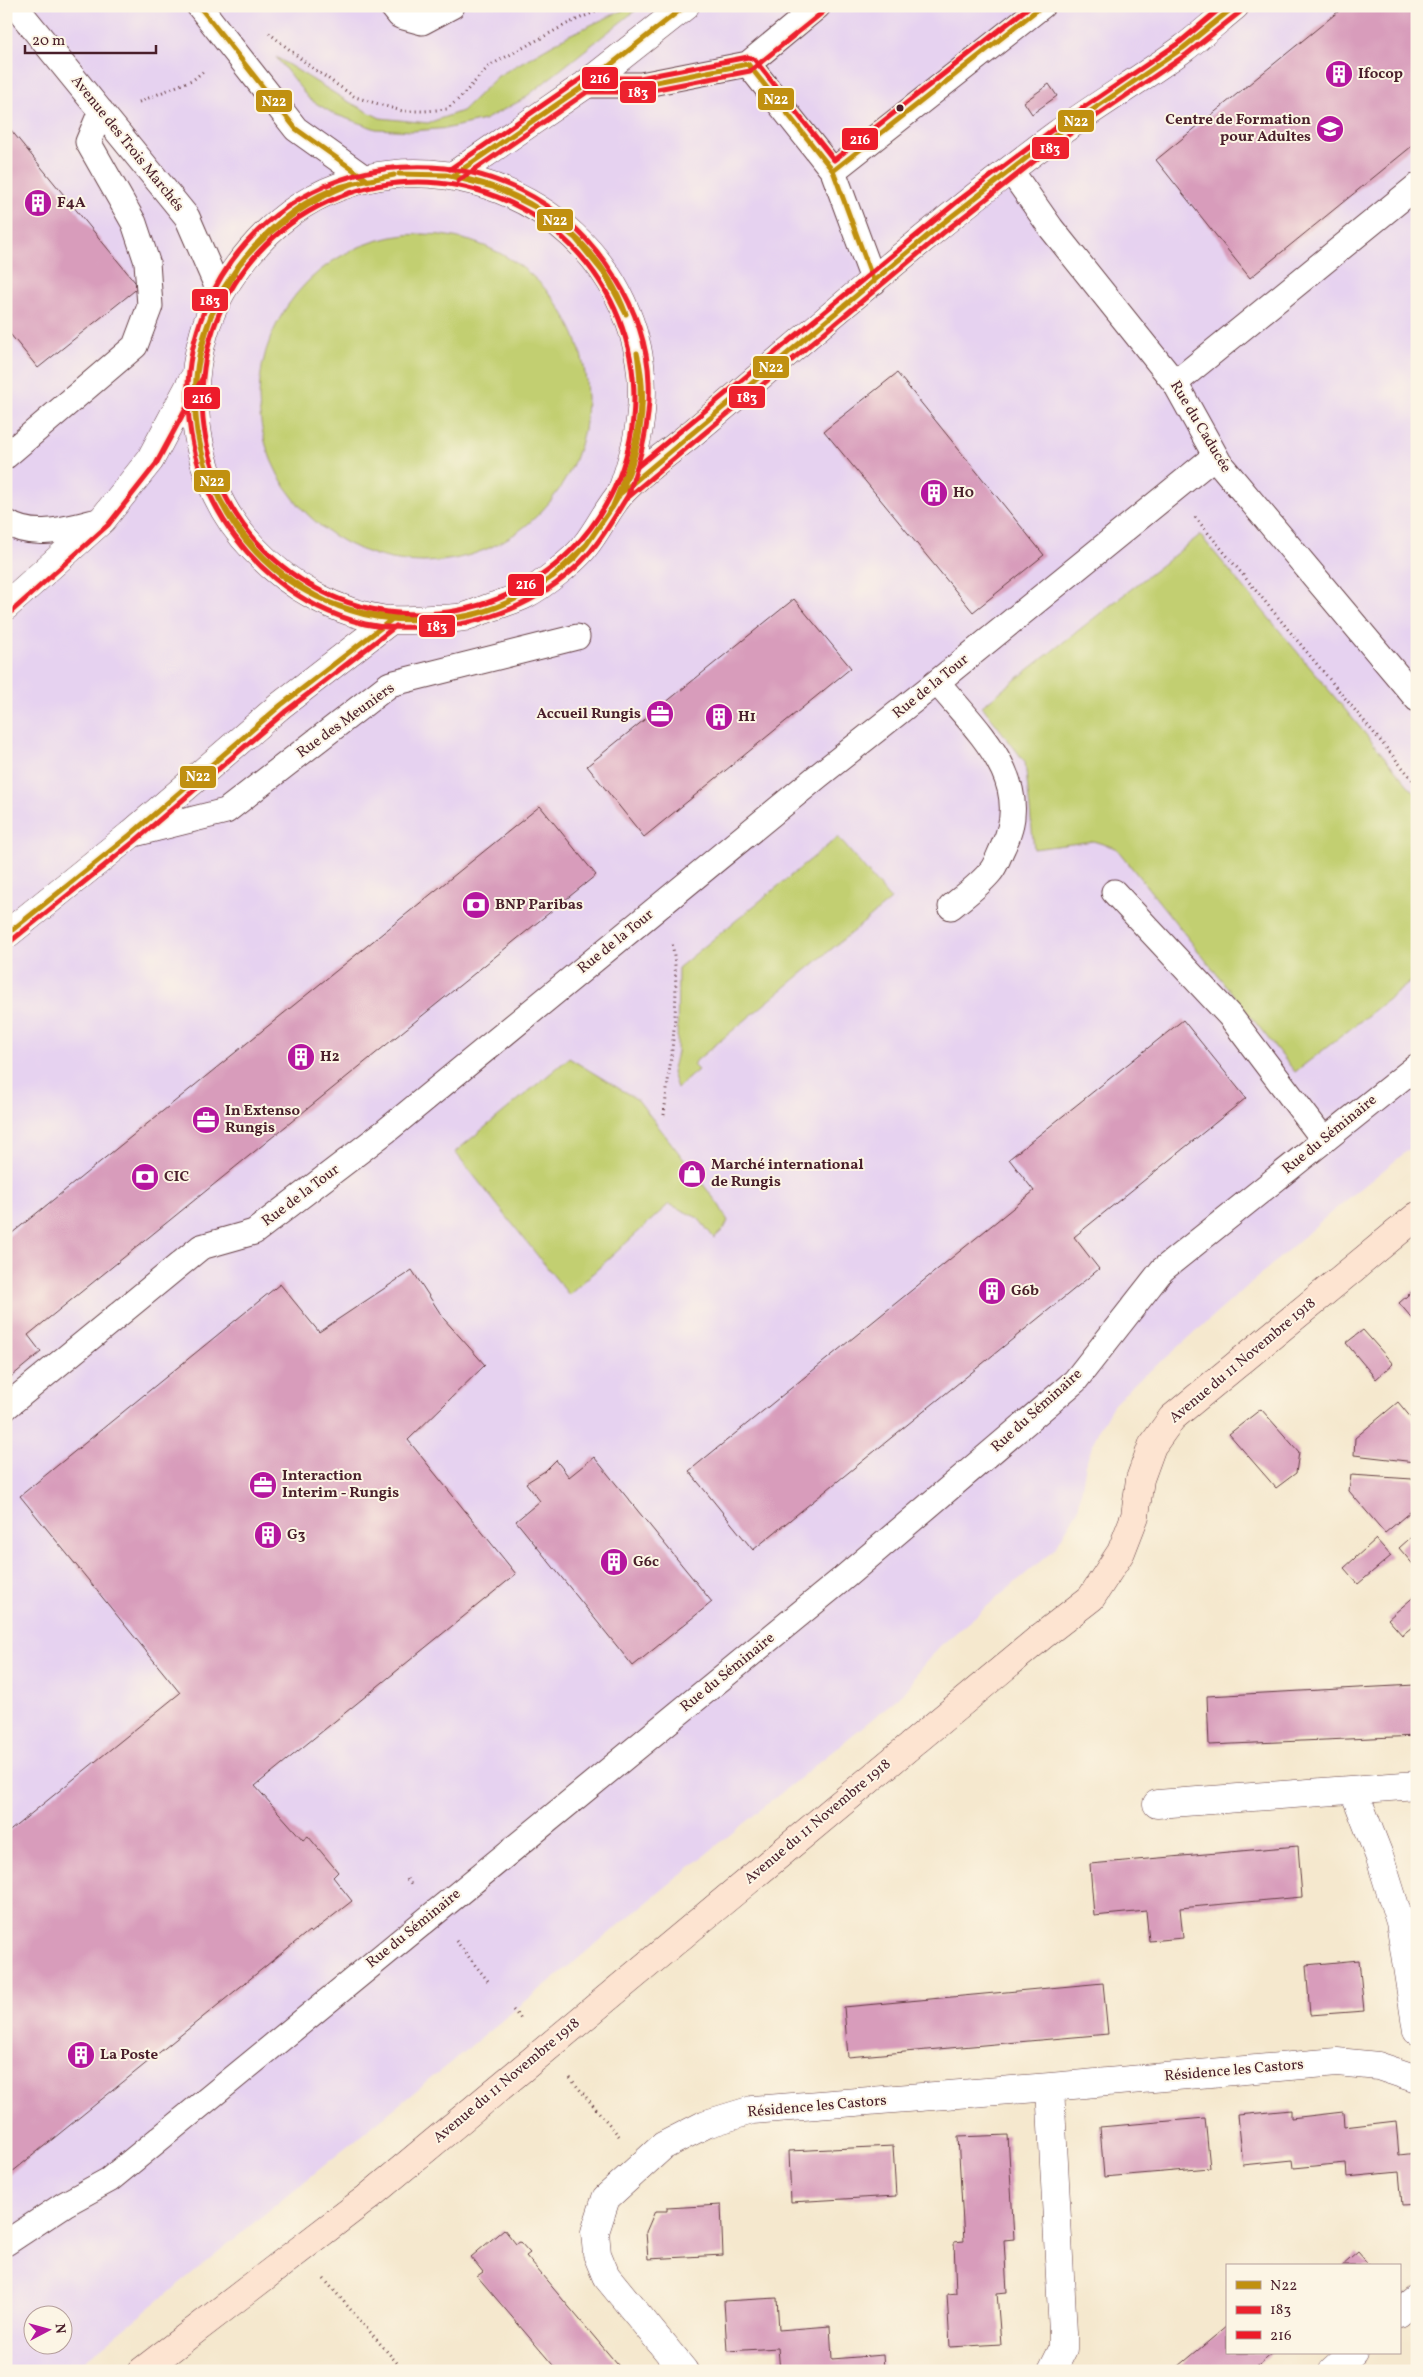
<svg xmlns="http://www.w3.org/2000/svg" width="1423" height="2377" font-family="Vollkorn,serif">
<style>
.built{fill:#e6d2f0;fill-rule:evenodd}
.green{fill:#c2cf71;stroke:#86774e}
.building{fill:#d89cbb}
.lines{fill:none;stroke-linecap:round;stroke-linejoin:round}
.lane-casing{stroke:#643d43;stroke-width:27}
.street-casing{stroke:#643d43;stroke-width:29}
.secondary-casing{stroke:#643d43;stroke-width:29}
.path{stroke:#643d43;stroke-width:3;stroke-dasharray:1 4;stroke-linecap:butt}
.lane{stroke:#fff;stroke-width:25}
.street{stroke:#fff;stroke-width:28}
.secondary{stroke:#fde4d1;stroke-width:28}
.bus-1-casing{stroke:#fcf5e5;stroke-width:9}
.bus-2-casing{stroke:#fcf5e5;stroke-width:9}
.bus-3-casing{stroke:#fcf5e5;stroke-width:9}
.bus-1{stroke:#c09010;stroke-width:5}
.bus-2{stroke:#ed222e;stroke-width:5}
.bus-3{stroke:#ed1b2a;stroke-width:5}
.bus-dot{fill:#4a1f2b;stroke:#fcf5e5;stroke-width:2}
.labels{text-anchor:middle;dominant-baseline:central;stroke-width:4;stroke-linejoin:round;paint-order:stroke}
.poi-label{font-size:15px;font-weight:bold;fill:#4a1f2b;stroke:#fcf5e5;text-anchor:start}
.street-label{font-size:15px;fill:#4a1f2b;stroke:#fcf5e5}
.line-badge{stroke:#fcf5e5;stroke-width:2}
.badge-label{font-size:14px;text-anchor:middle;font-weight:bold;fill:#fff}
</style>
<rect width="100%" height="100%" fill="#fcf5e5"/>
<filter id="ink" filterUnits="userSpaceOnUse"><feTurbulence type="fractalNoise" baseFrequency=".02" numOctaves="2"/><feDisplacementMap in="SourceGraphic" scale="10" xChannelSelector="R" yChannelSelector="G"/><feConvolveMatrix kernelMatrix="1 2 1 2 8 2 1 2 1" color-interpolation-filters="sRGB"/></filter>
<filter id="wash" filterUnits="userSpaceOnUse"><feTurbulence type="fractalNoise" baseFrequency=".0096" numOctaves="4" result="noise"/><feDisplacementMap in="SourceGraphic" scale="20" xChannelSelector="R" yChannelSelector="G"/><feGaussianBlur stdDeviation="1.12" result="paint"/><feColorMatrix in="noise" values="0 0 0 0 0 0 0 0 0 0 0 0 0 0 0 0 0 1.4 0 .05"/><feComposite in="paint" operator="in"/></filter>
<g filter="url(#wash)">
<rect width="100%" height="100%" fill="#f5e8ce"/>
<path class="built" d="M6 6H1417V1143L1328 1215 1166 1358 1138 1380 1113 1405 1098 1431 1086 1463 1078 1510 1054 1550 940 1646 919 1670 911 1684 899 1697 72 2371H6ZM32 2314H62V2344H32Z"/>
<path class="green" d="M632 6H641L522 100 484 120 449 128 413 131 376 129 334 114 309 99 276 57 347 101 380 118 428 123 462 111 498 76 569 35Z
M259 398a164 164 0 1 1 328 0a164 164 0 1 1-328 0Z
M1200 535 1417 796V977L1295 1072 1116 848 1093 841 1034 849 1025 762 982 706Z
M838 837 891 900 697 1060 693 1065 698 1070 677 1088 672 1073 677 1052 678 968Z
M569 1058 638 1100 719 1205 728 1221 724 1229 714 1238 698 1218 669 1204 569 1295 455 1152Z"/>
<g id="blocks">
<path class="building" d="M1345 6H1417V142L1250 278 1156 160Z
M1049 84 1057 96 1032 114 1024 102Z
M6 124 139 287 38 368 6 329Z
M897 373 1044 555 973 612 824 431Z
M794 599 851 668 644 837 587 766Z
M540 806 596 875 28 1335 41 1352 6 1381V1238Z
M1183 1020 1246 1098 1074 1237 1099 1269 753 1550 689 1471 1034 1191 1009 1159Z
M412 1270 444 1319 485 1365 408 1440 516 1574 255 1786 303 1840 308 1836 338 1872 333 1877 352 1901 311 1933 309 1931 6 2177V1834L180 1693 20 1496 280 1284 319 1332Z
M1415 1289 1417 1291V1324L1399 1303Z
M1363 1330 1393 1364 1376 1379 1346 1343Z
M1398 1402 1417 1425V1460L1415 1462 1354 1455 1355 1438Z
M1261 1409 1299 1452 1296 1473 1276 1488 1229 1434Z
M594 1457 712 1602 633 1666 516 1521 540 1501 526 1483 545 1471 556 1460 569 1477Z
M1351 1475 1412 1479 1417 1485V1506L1385 1533 1349 1491Z
M1417 1532V1569L1399 1548Z
M1376 1539 1391 1556 1358 1584 1344 1568Z
M1417 1594V1623L1402 1635 1388 1619Z
M1415 1685 1417 1736 1209 1745 1207 1696Z
M1298 1846 1302 1897 1180 1908 1183 1938 1149 1941 1146 1911 1094 1916 1090 1864Z
M1359 1960 1364 2011 1310 2015 1306 1965Z
M1103 1983 1108 2034 848 2057 844 2007Z
M1291 2110V2118L1343 2112 1344 2127 1396 2121 1399 2155 1417 2153V2204L1402 2205 1399 2172 1347 2177 1346 2163 1294 2168 1293 2160 1243 2165 1238 2115Z
M1205 2118 1210 2168 1104 2177 1100 2127Z
M1008 2135 1014 2239 1004 2240 1007 2292 997 2293 1001 2344 950 2347 947 2294 956 2293 954 2242 964 2241 958 2137Z
M893 2146 896 2196 791 2202 789 2151Z
M721 2205 723 2255 648 2259 646 2232 655 2211H667V2208Z
M504 2229 516 2244 520 2242 530 2253 526 2256 623 2371H558L477 2276 483 2272 471 2257Z
M1358 2252 1370 2266H1342Z
M777 2298 779 2330 830 2326 832 2359 883 2355 884 2371H780L778 2348 727 2351 724 2301Z
M1227 2326V2353H1273L1252 2371H1173Z"/>
</g>
</g>
<g filter="url(#ink)">
<use href="#blocks" fill-opacity="0" stroke="#643d43" stroke-width="1"/>
<g class="lines">
<defs>
<path id="lane" d="M15 6 187 217 220 293
M199 6 296 129 366 179
M392 6 400 16 422 22 452 6
M748 64 833 171 874 282
M585 85H641L748 64 818 6
M833 171 1042 6
M1011 171 1051 228 1175 383 1220 464 1417 699
M1175 383 1417 186
M6 456 135 346 150 306 147 262 134 223 88 142 101 111
M6 522C34 541 73 527 102 520
M937 682C976 730 1036 781 1003 847 999 855 996 865 991 871 980 885 964 896 951 907
M130 835 226 811 390 684 577 637
M1114 892 1230 1016 1324 1140
M6 1407 201 1247 254 1232 386 1131 818 776 937 682 1215 456
M6 2243 65 2204 109 2180 846 1576 1075 1381 1162 1270 1417 1066"/>
<path id="street" d="M454 175 585 85 685 6
M621 493C641 439 650 388 633 332 587 178 384 119 268 232 239 261 215 294 204 333 182 407 200 493 254 549 289 586 335 613 387 620 401 621 416 620 431 619 442 619 453 619 464 617 474 614 485 609 495 606 505 602 517 599 526 594 540 587 576 559 585 546 599 529 608 507 623 491 642 471 668 453 690 435 811 334 930 228 1056 135 1098 104 1143 78 1184 48 1201 35 1218 20 1235 6
M6 606 102 520 150 460 192 381
M6 935 130 835 281 705 391 620
M1354 1791 1380 1858 1400 1922 1417 2031
M1157 1804 1417 1785
M1050 2087 1063 2333V2349L1052 2371
M1399 2313 1417 2298
M684 2371 606 2276 597 2254 595 2232 606 2198 663 2146 706 2124 752 2110 1050 2087 1337 2062 1378 2066 1417 2079
M1333 2371 1353 2353"/>
<path id="secondary" d="M142 2371 367 2198 1042 1636 1091 1598 1121 1552 1135 1516 1140 1479 1152 1446 1172 1418 1417 1216"/>
</defs>
<use href="#lane" class="lane-casing"/>
<use href="#street" class="street-casing"/>
<use href="#secondary" class="secondary-casing"/>
<path class="path" d="M269 33 311 67 355 97 402 111H425L447 109 460 98 489 66 567 24 608 6
M139 102 194 79 205 70
M1195 517 1417 785
M664 1115C670 1060 682 998 672 942
M407 1879 413 1887
M456 1941 488 1981
M513 2010 523 2021
M570 2078 619 2136
M324 2279 404 2371"/>
<use href="#lane" class="lane"/>
<use href="#street" class="street"/>
<use href="#secondary" class="secondary"/>
<defs>
<path id="bus-1" d="M199 6 296 129 366 179
M585 85H641L748 64 833 171 874 282
M833 171 1042 6
M399 174 446 175
M399 174 446 175
M446 175C525 187 598 237 626 314
M446 175 493 187 537 208 575 238 606 276 626 314
M454 175 585 85 685 6
M351 184 394 175
M351 184 394 175
M239 265C266 229 307 194 351 184
M239 265C270 227 306 202 351 184
M211 316C203 341 197 364 195 390 190 480 248 562 326 601
M211 316C167 422 218 557 326 601
M211 316 223 289 239 265
M211 316 239 265
M621 493 938 227 1057 134 1183 48 1235 6
M612 508C636 452 646 414 637 353
M612 508C639 464 650 403 637 353
M587 544 611 509
M587 544 611 509
M552 577 587 544
M552 577 575 558 587 544
M326 601C360 615 393 619 429 619
M326 601C360 617 392 622 429 619
M436 619C477 619 519 600 552 577
M436 619C477 620 519 600 552 577
M6 935 130 835 281 705 391 620"/>
<path id="bus-2" d="M458 181 587 92H642L750 71 823 12
M627 497C613 519 600 543 581 562 541 602 486 625 430 627 408 627 387 629 365 624 229 590 151 439 205 309 279 133 518 117 616 279 635 309 648 346 649 382 651 421 641 459 628 495
M626 499 943 233 1061 140 1187 54 1240 12
M11 612 108 525 156 464 202 379
M11 941 135 841 286 711 396 626"/>
<path id="bus-3" d="M450 169 582 78H640L748 57 754 59 834 160 1030 6
M202 398a216 216 0 1 1 432 0a216 216 0 1 1-432 0Z
M637 467 958 201 1068 118 1180 42 1223 6"/>
</defs>
<use href="#bus-1" class="bus-1-casing"/>
<use href="#bus-2" class="bus-2-casing"/>
<use href="#bus-3" class="bus-3-casing"/>
<use href="#bus-1" class="bus-1"/>
<use href="#bus-2" class="bus-2"/>
<use href="#bus-3" class="bus-3"/>
</g>
</g>
<defs>
<symbol id="building-disc" viewBox="-11 -11 22 22"><circle r="9.5" fill="#b5179e" stroke="#fcf5e5"/><path d="M-4-6H4V6H1V3H-1V6H-4ZM-2.5-4.3h1.7v1.8h-1.7ZM.8-4.3h1.7v1.8H.8ZM-2.5-1h1.7V.8h-1.7ZM.8-1h1.7V.8H.8Z" fill="#fff"/></symbol>
<symbol id="school-disc" viewBox="-11 -11 22 22"><circle r="9.5" fill="#b5179e" stroke="#fcf5e5"/><path d="M0-5L7-2L0 1L-7-2ZM-4 1L0 2.5L4 1V4Q0 6-4 4Z" fill="#fff"/></symbol>
<symbol id="office-disc" viewBox="-11 -11 22 22"><circle r="9.5" fill="#b5179e" stroke="#fcf5e5"/><path d="M-6-3h4V-5.5h4V-3h4V5H-6ZM-1-4.5V-3h2v-1.5ZM-6 0V1H6V0Z" fill="#fff"/></symbol>
<symbol id="bank-disc" viewBox="-11 -11 22 22"><circle r="9.5" fill="#b5179e" stroke="#fcf5e5"/><path d="M-6-4H6V4H-6ZM0-2.3a2.3 2.3 0 1 0 0 4.6a2.3 2.3 0 1 0 0-4.6Z" fill="#fff"/></symbol>
<symbol id="shop-disc" viewBox="-11 -11 22 22"><circle r="9.5" fill="#b5179e" stroke="#fcf5e5"/><path d="M-5-2.5h2.3a2.7 3.5 0 0 1 5.4 0H5L5.5 6h-11ZM-1.5-2.5h3a1.5 2.3 0 0 0-3 0Z" fill="#fff"/></symbol>
</defs>
<g fill-rule="evenodd">
<use href="#building-disc" x="1323" y="58" width="32" height="32"/>
<use href="#school-disc" x="1314" y="113" width="32" height="32"/>
<use href="#building-disc" x="22" y="187" width="32" height="32"/>
<use href="#building-disc" x="918" y="477" width="32" height="32"/>
<use href="#office-disc" x="644" y="698" width="32" height="32"/>
<use href="#building-disc" x="703" y="701" width="32" height="32"/>
<use href="#bank-disc" x="460" y="889" width="32" height="32"/>
<use href="#building-disc" x="285" y="1041" width="32" height="32"/>
<use href="#office-disc" x="190" y="1104" width="32" height="32"/>
<use href="#shop-disc" x="676" y="1158" width="32" height="32"/>
<use href="#bank-disc" x="129" y="1161" width="32" height="32"/>
<use href="#building-disc" x="976" y="1275" width="32" height="32"/>
<use href="#office-disc" x="247" y="1469" width="32" height="32"/>
<use href="#building-disc" x="252" y="1519" width="32" height="32"/>
<use href="#building-disc" x="598" y="1546" width="32" height="32"/>
<use href="#building-disc" x="65" y="2039" width="32" height="32"/>
</g>
<circle class="bus-dot" cx="900" cy="108" r="4.5"/>
<g class="labels">
<g class="poi-label">
<text x="1358" y="74">Ifocop</text>
<text x="1311" y="120" text-anchor="end">Centre de Formation<tspan x="1311" dy="17">pour Adultes</tspan></text>
<text x="57" y="203">F4A</text>
<text x="953" y="493">H0</text>
<text x="641" y="714" text-anchor="end">Accueil Rungis</text>
<text x="738" y="717">H1</text>
<text x="495" y="905">BNP Paribas</text>
<text x="320" y="1057">H2</text>
<text x="225" y="1111">In Extenso<tspan x="225" dy="17">Rungis</tspan></text>
<text x="711" y="1165">Marché international<tspan x="711" dy="17">de Rungis</tspan></text>
<text x="164" y="1177">CIC</text>
<text x="1011" y="1291">G6b</text>
<text x="282" y="1476">Interaction<tspan x="282" dy="17">Interim - Rungis</tspan></text>
<text x="287" y="1535">G3</text>
<text x="633" y="1562">G6c</text>
<text x="100" y="2055">La Poste</text>
</g>
<g class="street-label">
<text transform="translate(127 144) rotate(51)">Avenue des Trois Marchés</text>
<text transform="translate(1200 427) rotate(59)">Rue du Caducée</text>
<text transform="translate(931 687) rotate(-39)">Rue de la Tour</text>
<text transform="translate(346 721) rotate(-36)">Rue des Meuniers</text>
<text transform="translate(616 942) rotate(-39)">Rue de la Tour</text>
<text transform="translate(1330 1135) rotate(-39)">Rue du Séminaire</text>
<text transform="translate(301 1196) rotate(-37)">Rue de la Tour</text>
<text transform="translate(1243 1361) rotate(-40)">Avenue du 11 Novembre 1918</text>
<text transform="translate(1037 1411) rotate(-42)">Rue du Séminaire</text>
<text transform="translate(728 1673) rotate(-39)">Rue du Séminaire</text>
<text transform="translate(818 1822) rotate(-40)">Avenue du 11 Novembre 1918</text>
<text transform="translate(414 1929) rotate(-39)">Rue du Séminaire</text>
<text transform="translate(1234 2071) rotate(-5)">Résidence les Castors</text>
<text transform="translate(507 2081) rotate(-40)">Avenue du 11 Novembre 1918</text>
<text transform="translate(817 2107) rotate(-5)">Résidence les Castors</text>
</g>
</g>
<g class="line-badge">
<rect x="581" y="66" width="38" height="24" rx="5" fill="#ed1b2a"/>
<rect x="619" y="80" width="38" height="24" rx="5" fill="#ed222e"/>
<rect x="757" y="87" width="38" height="24" rx="5" fill="#c09010"/>
<rect x="255" y="89" width="38" height="24" rx="5" fill="#c09010"/>
<rect x="1057" y="109" width="38" height="24" rx="5" fill="#c09010"/>
<rect x="841" y="127" width="38" height="24" rx="5" fill="#ed1b2a"/>
<rect x="1031" y="136" width="39" height="24" rx="5" fill="#ed222e"/>
<rect x="536" y="208" width="38" height="24" rx="5" fill="#c09010"/>
<rect x="191" y="288" width="38" height="24" rx="5" fill="#ed222e"/>
<rect x="752" y="355" width="38" height="24" rx="5" fill="#c09010"/>
<rect x="728" y="385" width="38" height="24" rx="5" fill="#ed222e"/>
<rect x="183" y="386" width="38" height="24" rx="5" fill="#ed1b2a"/>
<rect x="193" y="469" width="38" height="24" rx="5" fill="#c09010"/>
<rect x="507" y="573" width="38" height="24" rx="5" fill="#ed1b2a"/>
<rect x="418" y="614" width="38" height="24" rx="5" fill="#ed222e"/>
<rect x="179" y="765" width="38" height="24" rx="5" fill="#c09010"/>
</g>
<g class="badge-label">
<text x="600" y="83">216</text>
<text x="638" y="97">183</text>
<text x="776" y="104">N22</text>
<text x="274" y="106">N22</text>
<text x="1076" y="126">N22</text>
<text x="860" y="144">216</text>
<text x="1050" y="153">183</text>
<text x="555" y="225">N22</text>
<text x="210" y="305">183</text>
<text x="771" y="372">N22</text>
<text x="747" y="402">183</text>
<text x="202" y="403">216</text>
<text x="212" y="486">N22</text>
<text x="526" y="589">216</text>
<text x="437" y="631">183</text>
<text x="198" y="781">N22</text>
</g>
<rect width="1423" height="2377" fill="none" stroke="#fcf5e5" stroke-width="25"/>
<rect x="1226" y="2264" width="175" height="90" fill="#fcf5e5" stroke="#b59f9b"/>
<rect x="1236" y="2281" width="25" height="8" fill="#c09010" stroke="#b59f9b"/>
<text x="1270" y="2290" font-size="15" fill="#4a1f2b">N22</text>
<rect x="1236" y="2306" width="25" height="8" fill="#ed222e" stroke="#b59f9b"/>
<text x="1270" y="2314" font-size="15" fill="#4a1f2b">183</text>
<rect x="1236" y="2331" width="25" height="8" fill="#ed1b2a" stroke="#b59f9b"/>
<text x="1270" y="2340" font-size="15" fill="#4a1f2b">216</text>
<g transform="translate(48 2330) rotate(84)"><circle r="24" fill="#fcf5e5" stroke="#b59f9b"/>
<path d="M0-4L9 19L0 12L-9 19Z" fill="#b5179e"/>
<text y="-8" font-size="14" font-weight="bold" text-anchor="middle" fill="#4a1f2b">N</text>
</g>
<path d="M25 45v8h131v-8" fill="none" stroke="#4a1f2b" stroke-width="2.5"/>
<text x="32" y="45" font-size="15" fill="#4a1f2b" stroke="#fcf5e5" stroke-width="4" paint-order="stroke">20 m</text>
</svg>
